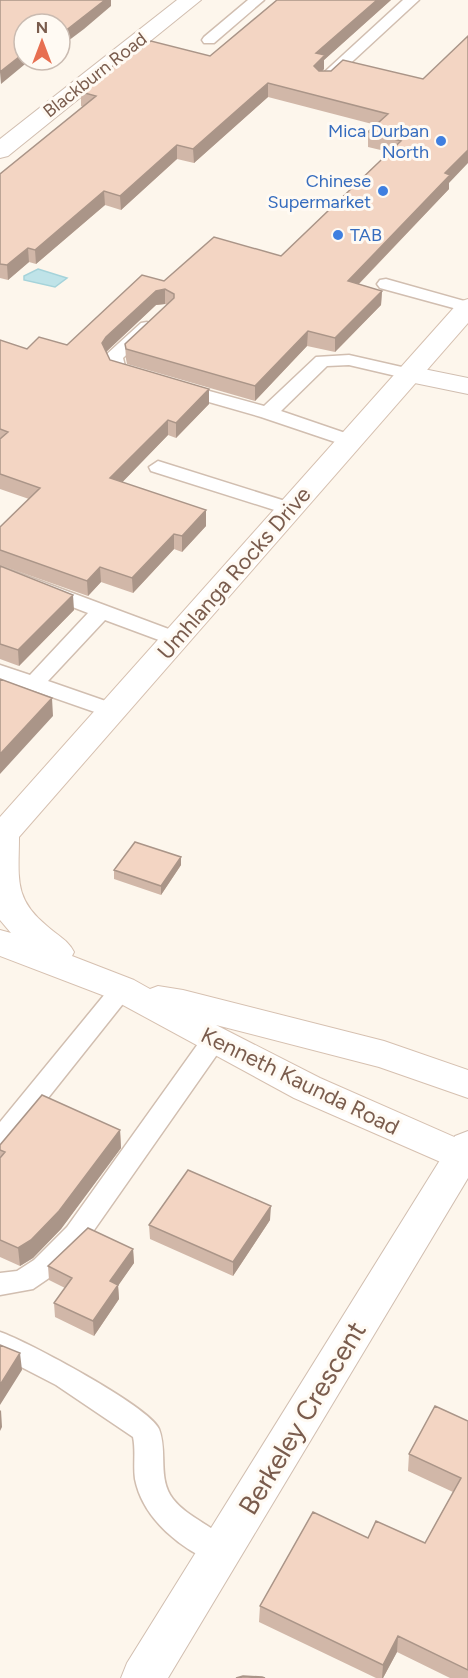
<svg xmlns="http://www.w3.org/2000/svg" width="468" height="1678" font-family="Figtree,sans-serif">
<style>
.water{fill:#bfe3e8;stroke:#a5d3da;stroke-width:1.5}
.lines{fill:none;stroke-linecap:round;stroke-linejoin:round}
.service-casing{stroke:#d1beb0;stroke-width:3}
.minor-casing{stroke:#d1beb0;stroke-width:2}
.secondary-casing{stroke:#d6c0b0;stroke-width:2}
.service{fill:#fff;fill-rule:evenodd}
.minor{fill:#fff;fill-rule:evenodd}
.secondary{fill:#fff;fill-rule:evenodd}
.wall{fill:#d1b7a8}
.shaded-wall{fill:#aa9588}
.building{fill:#f3d5c3;stroke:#aa9588;stroke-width:1.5}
.shop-dot{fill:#3f7fe0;stroke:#fffaf3;stroke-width:2}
.labels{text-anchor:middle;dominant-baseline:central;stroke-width:6;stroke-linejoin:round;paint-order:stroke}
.far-street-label{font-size:18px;fill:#7a5c4d;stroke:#fffaf3}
.far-shop-label{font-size:18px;fill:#366cbe;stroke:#fffaf3;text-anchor:end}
.street-label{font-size:22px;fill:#7a5c4d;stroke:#fffaf3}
.near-street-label{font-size:27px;fill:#7a5c4d;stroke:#fffaf3}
</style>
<rect width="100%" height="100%" fill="#fdf6ec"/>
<path class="water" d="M38 269 67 278 55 287 24 280V276Z"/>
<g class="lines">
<defs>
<path id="service" d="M248 0H264L214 43H204L202 40 204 37Z
M403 0H419L329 83H319L316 80 319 77Z
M386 279 468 302V312L380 288 377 284 380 280Z
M147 322 156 327 123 358 125 366 143 372 146 376 143 380 137 381 111 373 105 357 108 353 141 323Z
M349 355 415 370 418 374 409 379 349 365 327 366 281 411 357 437 359 441 357 445 350 447 261 417 174 392 171 388 180 383 264 406 316 357Z
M158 461 298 505 301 509 298 513H284L151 471 149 467Z
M0 566 182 634 185 639 182 644 175 646 105 620 48 681 120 706 123 711 120 716 112 718 0 679V665L30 675 88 613 0 579Z
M122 980 130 983 134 989 130 995 9 1147 0 1150V1122L114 983Z
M214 1031 223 1034 226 1040 223 1046 85 1243 52 1276 33 1289 0 1295V1273L17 1271 34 1260 67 1227 205 1034Z
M0 1332C27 1341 150 1407 159 1429 168 1452 157 1478 173 1499 189 1520 224 1529 235 1552L230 1561 220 1565C183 1551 143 1520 135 1479 133 1465 136 1451 133 1437L56 1385 0 1356Z"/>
<path id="minor" d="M177 0H201L8 156 0 158V139Z
M409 366 468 378V394L400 380 396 374 400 368Z
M468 1131V1178L168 1678H121L127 1663 455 1136Z"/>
<path id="secondary" d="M468 299V323L19 837C19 878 13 898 47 926 57 935 68 940 74 952L72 956 134 980 150 989 158 986 183 990 384 1041 468 1070V1098L379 1067 216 1025 320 1078 468 1143V1174L294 1098 110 998 0 956V930L11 933 0 920V817L459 302Z"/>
</defs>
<use href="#service" class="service-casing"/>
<use href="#minor" class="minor-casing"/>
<use href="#secondary" class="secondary-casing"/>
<use href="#service" class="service"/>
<use href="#minor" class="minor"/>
<use href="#secondary" class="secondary"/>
</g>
<path class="wall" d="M277 0H391L324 60V69L322 71H331L343 60 449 183V189L359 284 382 291 381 305 335 352 307 346 255 401 127 364 126 359 125 344 167 305 165 304 156 305 106 352 110 360 209 389V404L176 438 168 435 122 482 206 526 182 552 174 549 133 593 101 582 88 596 0 565V527L29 499 0 489V340L27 349 67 345 164 281 281 256 389 152 368 147V132L376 125 268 97 194 163 177 159 121 210 105 205 36 264 29 262 8 280 0 278V174L83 107 81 106V92L137 52 210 56Z
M0 566 74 610 19 666 0 659Z
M181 857V865L161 895 114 879V870Z
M120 1130 121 1148 61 1229 33 1258 20 1266 0 1257V1145Z
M270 1220 233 1276 150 1239 149 1225Z
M133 1249 134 1263 118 1285 119 1299 94 1336 55 1317 54 1303 65 1288 49 1280 48 1266Z
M468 1421V1678H450L397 1652 383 1678H376L259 1622 260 1606 368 1538 425 1543 453 1492 408 1471 409 1454Z"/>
<path class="shaded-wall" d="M105 0H111V6L84 29 60 47V35Z
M377 0H391L324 60V69L314 80V66L316 53Z
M24 53V60H30L1 84 0 72Z
M268 83V97L194 163 193 149Z
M177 145V159L121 210 120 196Z
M468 150V163L449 183V189L348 295V281L445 173Z
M104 191 105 205 36 264 35 250Z
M28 248 29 262 8 280 7 265Z
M165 289V304L156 305 106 352 102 343 106 337 156 291Z
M382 291 381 305 335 352V338Z
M308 331 307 346 255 401V386Z
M209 389V404L176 438V423Z
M168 420V435L111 494 110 478Z
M206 510V526L182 552V536Z
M174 534V549L133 593 132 578Z
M100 567 101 582 88 596 87 581Z
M73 595 74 610 19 666 18 650Z
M52 698 53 716 0 774V754Z
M181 857V865L161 895V886Z
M120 1130 121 1148 61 1229 33 1258 20 1266 18 1248Z
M271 1206 270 1220 233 1276V1262Z
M133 1249 134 1263 111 1296 110 1281Z
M118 1285 119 1299 94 1336 93 1321Z
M20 1353 22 1370 0 1405V1385Z
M1 1410 2 1427 0 1431V1411Z
M398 1636 397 1652 383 1678H382L383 1665Z"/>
<path class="building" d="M0 0H105L60 35V24H24V53L0 72Z
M277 0H377L316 53 325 55 314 66 319 71H331L343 60 423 79 468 36V150L445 173 450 175 348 281 382 291 335 338 308 331 255 386 126 349 125 344 174 298V294L165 289 156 291 106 337 102 343 110 360 209 389 176 423 168 420 110 478 206 510 182 536 174 534 132 578 100 567 87 581 0 550V527L40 488 0 474V439L8 432 0 429V340L27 349 39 337 67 345 142 275 164 281 214 237 281 256 401 141 368 132 388 114 268 83 193 149 177 145 120 196 104 191 35 250 28 248 7 265 0 264V174L96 96 81 92 131 51 137 52 151 41 210 56Z
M0 566 73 595 18 650 0 644Z
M0 679 52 698 0 754Z
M135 842 181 857 161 886 114 870Z
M42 1095 120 1130 59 1211 31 1240 18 1248 0 1240V1158L5 1152 0 1150V1145Z
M188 1170 271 1206 233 1262 149 1225Z
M88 1228 133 1249 110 1281 118 1285 93 1321 54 1303 72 1278 48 1266Z
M0 1345 20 1353 0 1385Z
M435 1406 468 1421V1670L398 1636 383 1665 260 1606 313 1512 368 1538 376 1521 425 1543 461 1478 409 1454Z
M243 1676 262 1677 265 1678H236Z"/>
<g class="shop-dot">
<circle cx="441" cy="141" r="6"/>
<circle cx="383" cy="191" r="6"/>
<circle cx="338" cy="235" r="6"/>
</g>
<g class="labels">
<g class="far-street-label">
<text transform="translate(95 75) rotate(-38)">Blackburn Road</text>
</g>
<g class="far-shop-label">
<text x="429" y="131">Mica Durban<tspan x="429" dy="21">North</tspan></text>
<text x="371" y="181">Chinese<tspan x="371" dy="21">Supermarket</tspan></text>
<text x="350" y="235" text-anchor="start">TAB</text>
</g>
<g class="street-label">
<text transform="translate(234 573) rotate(-49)">Umhlanga Rocks Drive</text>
<text transform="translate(300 1081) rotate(26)">Kenneth Kaunda Road</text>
</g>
<g class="near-street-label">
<text transform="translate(302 1418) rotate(-59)">Berkeley Crescent</text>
</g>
</g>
<g transform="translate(42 42)"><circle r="28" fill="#fffaf3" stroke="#cabbb1" stroke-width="1.5"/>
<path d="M0-4.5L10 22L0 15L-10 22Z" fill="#e76f51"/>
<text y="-9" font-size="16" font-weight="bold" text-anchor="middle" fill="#7a5c4d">N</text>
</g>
</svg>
